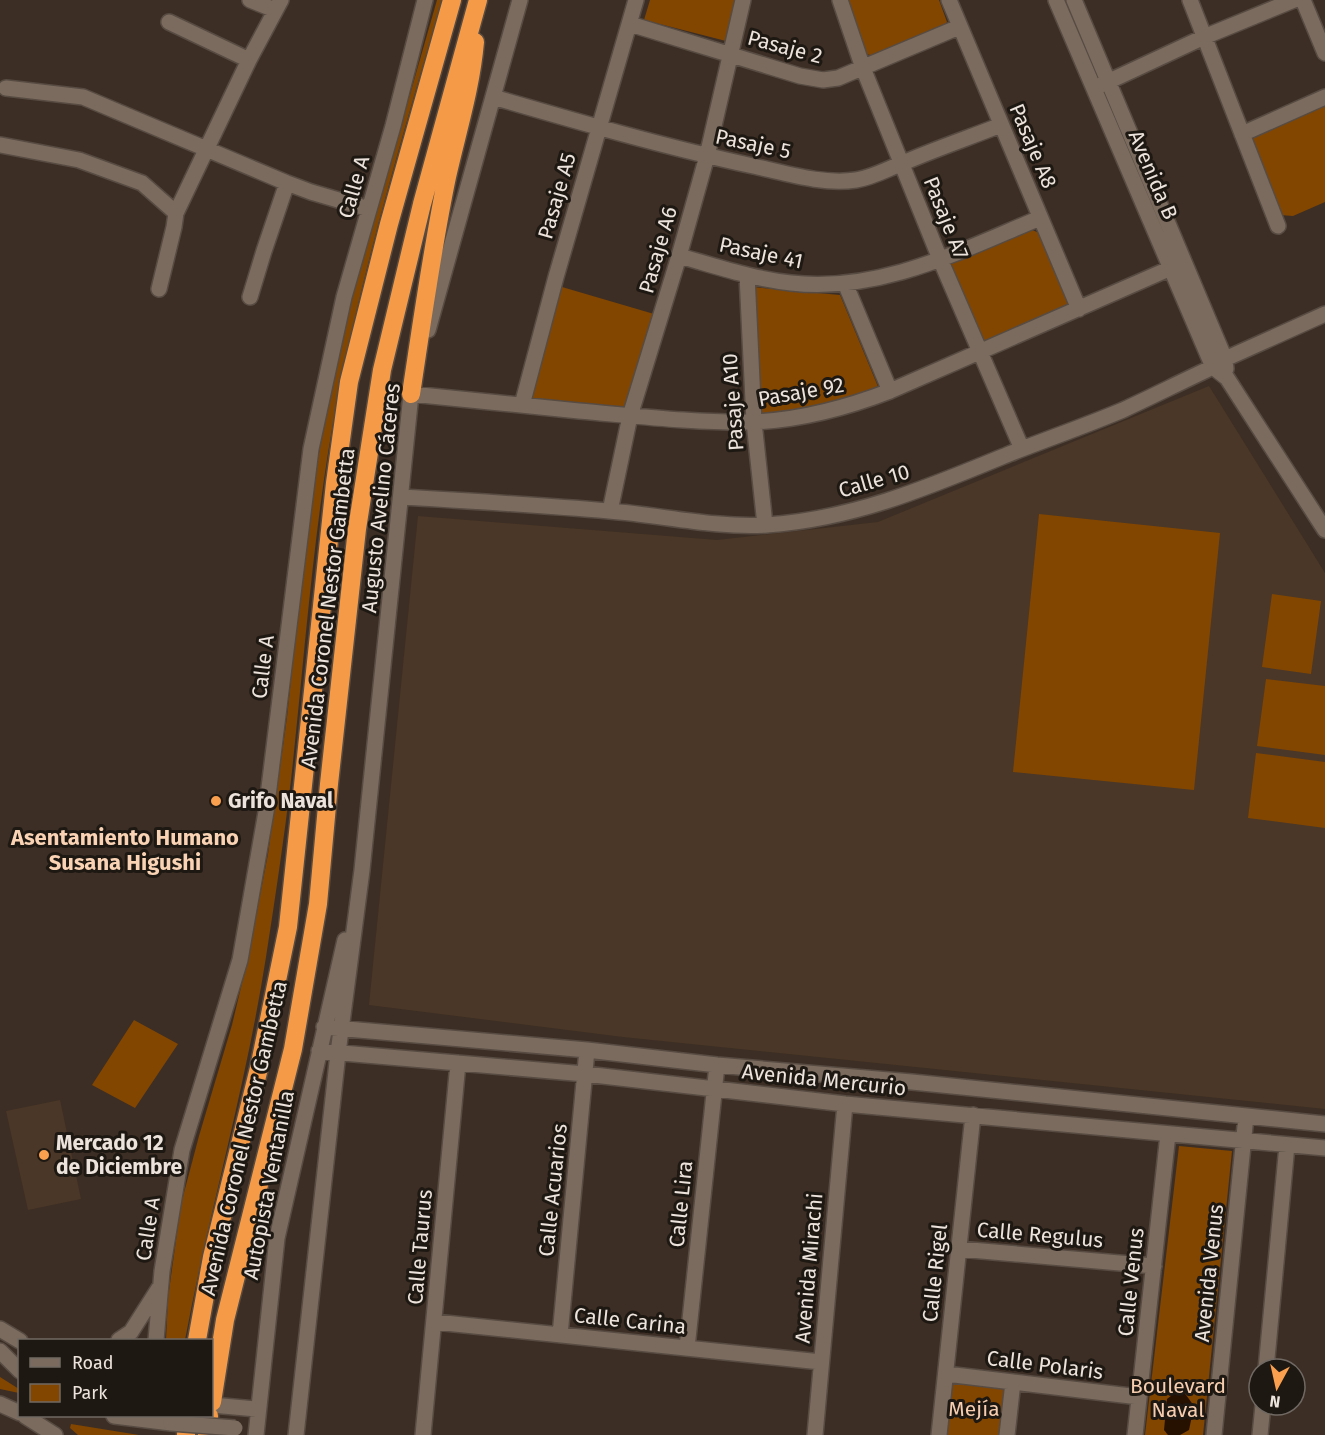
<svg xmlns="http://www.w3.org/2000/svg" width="1325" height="1435" font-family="'Fira Sans',sans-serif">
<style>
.built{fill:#4a3727}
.green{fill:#824600}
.water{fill:#261000}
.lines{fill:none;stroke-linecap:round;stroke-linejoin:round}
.minor-casing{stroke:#574b42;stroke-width:18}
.highway-casing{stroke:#574b42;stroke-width:21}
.minor{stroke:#7a6b5e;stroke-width:15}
.highway{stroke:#f59b48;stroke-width:18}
.minor-bridge-casing{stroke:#574b42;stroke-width:18;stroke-linecap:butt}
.minor-bridge{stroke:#7a6b5e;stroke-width:15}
.poi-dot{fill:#fa9f4e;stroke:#1e1813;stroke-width:2}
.labels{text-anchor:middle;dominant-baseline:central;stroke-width:6;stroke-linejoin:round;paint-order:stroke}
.street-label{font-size:21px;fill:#ece3dc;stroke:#1e1813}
.poi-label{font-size:21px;font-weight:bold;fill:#ece3dc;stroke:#1e1813;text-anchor:start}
.park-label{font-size:21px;fill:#f6ceaf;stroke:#1e1813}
.neighbourhood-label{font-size:22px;font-weight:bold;fill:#fad3b4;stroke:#1e1813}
</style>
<rect width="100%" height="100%" fill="#3c2e24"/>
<path class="built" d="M1209 386 1325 573V1109L623 1037 369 1005 418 516 717 540 878 522Z
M60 1100 81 1199 28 1210 6 1111Z"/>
<path class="green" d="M437 0H442C399 149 353 299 328 453 311 561 303 671 291 780 284 839 275 899 266 957 246 1086 209 1212 185 1340H166L168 1298 181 1204 199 1136 232 1025 248 958 268 854 287 717 308 520 325 417 354 290Z
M650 0H736L726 41 644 20Z
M846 0H939L947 22 944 27 874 56 866 54Z
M1325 103V202L1293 216 1280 215 1248 141 1250 133Z
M1030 229 1039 233 1069 302 1064 310 984 344 949 263Z
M562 287 654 314 624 412 530 402Z
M752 287 840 295 879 389 826 408 760 417Z
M1039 514 1220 533 1194 790 1013 772Z
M1272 594 1321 601 1311 674 1262 667Z
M1266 679 1325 686V755L1257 746Z
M1256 753 1325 762V828L1248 818Z
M134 1020 178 1044 135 1108 92 1085Z
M1179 1146 1232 1151 1203 1435H1145Z
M0 1377 19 1389V1393L0 1389Z
M949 1379 1009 1387 1003 1435H943Z
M71 1424 139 1435H78L70 1428Z"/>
<path class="water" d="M1181 1388 1194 1406 1189 1430 1180 1435H1168L1164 1430 1167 1399Z"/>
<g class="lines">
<defs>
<path id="minor" d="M250 0 275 10
M840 0 863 68 940 259 1022 449
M949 0 1079 309
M1056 0 1213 367 1227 378 1325 530
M1074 0 1225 359 1226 369
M1190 0 1278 226
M1303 0 1325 53
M169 22 249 60
M630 24 800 76 823 80 838 78 959 27
M1101 85 1204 37 1294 0
M6 88 83 97 287 183 311 192 369 209
M493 97C579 122 665 147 753 166 786 173 822 185 856 180 874 177 887 169 903 163 935 149 968 138 1001 125
M1242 134 1325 97
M1 145 79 160 142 183 176 213
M679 256C716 266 753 279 791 283 880 293 960 251 1040 218
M747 275 754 422 765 525
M845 283 890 391
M159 289 174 227 176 213 249 60 281 0
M250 297 264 251 287 183
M428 330 520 0
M411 394C467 400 523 405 579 411 637 416 695 423 753 422 800 420 846 408 890 391L1171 268
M522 405 556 277 636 0
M401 497C470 501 540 505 609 511 661 515 714 528 767 525 854 519 929 487 1009 454 1047 439 1085 426 1123 410 1153 396 1183 381 1213 367L1225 359 1325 314
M610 511 630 416 679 256 707 156 743 0
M324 1027 587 1050 717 1065 912 1082 1325 1124
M319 1051 585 1074 845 1104 1325 1148
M959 1249 1154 1266
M435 1322 821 1362
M0 1329 20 1341
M560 1335 587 1050
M119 1340 131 1332 159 1288
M156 1340 162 1271 182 1150 240 960 266 812 311 449 344 297 393 126 425 0
M687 1348 717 1065
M0 1351 20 1371
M1266 1369 1287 1145
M946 1374 1139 1397
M0 1404 20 1413
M212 1405 257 1409
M25 1416 55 1435
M114 1416 171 1423
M256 1435 277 1238 345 940
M296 1435 338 1053 362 870 411 394 414 383
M423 1435 458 1063
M815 1435 845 1104
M939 1435 973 1115
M1007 1435 1013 1382
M1135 1435 1168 1134
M1214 1435 1246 1116
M1260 1435 1263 1405"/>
<path id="highway" d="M411 394C422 322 432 249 447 177 457 132 471 88 475 42
M197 1340 212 1257 259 1068 288 927 335 483 349 382 389 224 452 0
M212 1402 225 1320 293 1049 318 904 329 784 357 529 382 370 422 204 478 0
M186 1435 187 1416
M207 1435 209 1416"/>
</defs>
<use href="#minor" class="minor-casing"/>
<use href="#highway" class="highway-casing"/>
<use href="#minor" class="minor"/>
<use href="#highway" class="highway"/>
<defs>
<path id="minor-bridge" d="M171 1423 235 1428"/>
</defs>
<use href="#minor-bridge" class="minor-bridge-casing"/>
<use href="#minor-bridge" class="minor-bridge"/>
</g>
<g class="poi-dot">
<circle cx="216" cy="801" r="6"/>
<circle cx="44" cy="1155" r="6"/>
</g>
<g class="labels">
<g class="street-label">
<text transform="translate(785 47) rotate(15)">Pasaje 2</text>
<text transform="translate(753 144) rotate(12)">Pasaje 5</text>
<text transform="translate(1033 146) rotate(67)">Pasaje A8</text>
<text transform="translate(1153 175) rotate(67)">Avenida B</text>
<text transform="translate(354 187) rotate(-74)">Calle A</text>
<text transform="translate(557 196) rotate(-74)">Pasaje A5</text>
<text transform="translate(946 218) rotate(68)">Pasaje A7</text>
<text transform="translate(658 250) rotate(-74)">Pasaje A6</text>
<text transform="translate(761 253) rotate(12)">Pasaje 41</text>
<text transform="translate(801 392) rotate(-10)">Pasaje 92</text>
<text transform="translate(733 402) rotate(-94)">Pasaje A10</text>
<text transform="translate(874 481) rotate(-16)">Calle 10</text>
<text transform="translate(381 498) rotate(-84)">Augusto Avelino Cáceres</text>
<text transform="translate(328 608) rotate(-83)">Avenida Coronel Nestor Gambetta</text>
<text transform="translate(263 667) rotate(-83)">Calle A</text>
<text transform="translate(824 1080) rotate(6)">Avenida Mercurio</text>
<text transform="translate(244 1138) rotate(-77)">Avenida Coronel Nestor Gambetta</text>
<text transform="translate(269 1185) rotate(-79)">Autopista Ventanilla</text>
<text transform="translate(553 1190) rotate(-84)">Calle Acuarios</text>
<text transform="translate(681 1204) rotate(-84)">Calle Lira</text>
<text transform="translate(148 1229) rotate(-81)">Calle A</text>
<text transform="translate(1040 1235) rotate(5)">Calle Regulus</text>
<text transform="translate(420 1247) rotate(-85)">Calle Taurus</text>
<text transform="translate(809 1268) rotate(-85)">Avenida Mirachi</text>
<text transform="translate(935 1273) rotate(-84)">Calle Rigel</text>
<text transform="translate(1209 1273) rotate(-84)">Avenida Venus</text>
<text transform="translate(1131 1282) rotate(-84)">Calle Venus</text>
<text transform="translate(630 1321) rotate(6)">Calle Carina</text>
<text transform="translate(1045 1365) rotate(7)">Calle Polaris</text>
</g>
<g class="poi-label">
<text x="228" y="801">Grifo Naval</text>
<text x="56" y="1143">Mercado 12<tspan x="56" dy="24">de Diciembre</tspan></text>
</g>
<g class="park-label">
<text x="1178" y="1386">Boulevard<tspan x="1178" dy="24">Naval</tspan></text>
<text x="974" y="1409">Mejía</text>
</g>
<g class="neighbourhood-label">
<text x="125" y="837">Asentamiento Humano<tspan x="125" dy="25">Susana Higushi</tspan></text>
</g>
</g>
<rect x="18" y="1339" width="195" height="78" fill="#1e1813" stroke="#706963" stroke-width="1.5"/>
<rect x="30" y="1358" width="30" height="9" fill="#7a6b5e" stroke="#706963" stroke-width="1.5"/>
<text x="72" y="1369" font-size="18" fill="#ece3dc">Road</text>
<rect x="30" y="1384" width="30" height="18" fill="#824600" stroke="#706963" stroke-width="1.5"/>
<text x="72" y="1399" font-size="18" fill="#ece3dc">Park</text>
<g transform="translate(1277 1387) rotate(188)"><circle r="28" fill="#1e1813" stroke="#706963" stroke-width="1.5"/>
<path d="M0-4.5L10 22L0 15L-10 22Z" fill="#fa9f4e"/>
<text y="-9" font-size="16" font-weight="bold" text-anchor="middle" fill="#ece3dc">N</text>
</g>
</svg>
